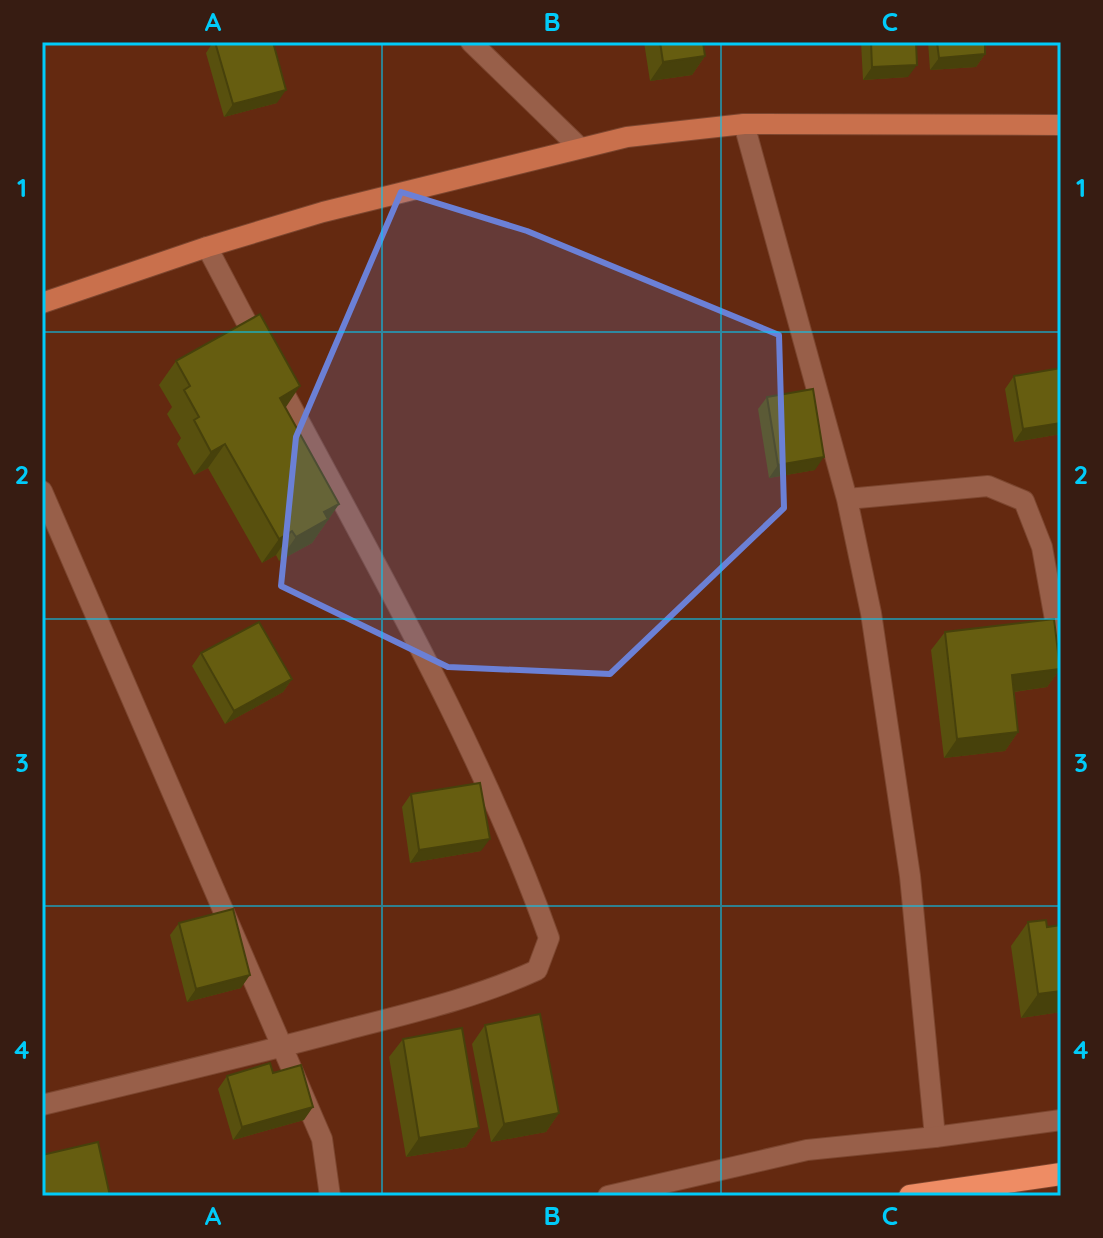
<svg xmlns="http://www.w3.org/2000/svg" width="1103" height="1238" font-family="Quicksand,sans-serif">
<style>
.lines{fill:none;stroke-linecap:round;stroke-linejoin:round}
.minor-casing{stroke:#7c462f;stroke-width:22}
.tertiary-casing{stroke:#7c462f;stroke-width:22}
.secondary-casing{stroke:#7c462f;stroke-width:22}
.trunk-casing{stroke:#7c462f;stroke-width:24}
.minor{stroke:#985f49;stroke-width:20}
.tertiary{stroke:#985f49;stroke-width:20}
.secondary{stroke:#c9704c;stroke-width:20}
.trunk{stroke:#ee8c64;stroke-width:22}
.wall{fill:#58500e}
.shaded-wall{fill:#47410b}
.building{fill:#665d10;stroke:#47410b;stroke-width:2}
.marked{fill:#6b80d6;fill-opacity:0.2;stroke:#6b80d6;stroke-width:6;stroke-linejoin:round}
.grid{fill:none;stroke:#01cbf9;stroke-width:2;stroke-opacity:0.55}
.neatline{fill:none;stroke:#01cbf9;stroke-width:3}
.grid-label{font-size:26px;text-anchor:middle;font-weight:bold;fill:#01cbf9}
</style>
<rect width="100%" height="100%" fill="#642910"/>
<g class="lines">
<defs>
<path id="minor" d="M471 42 580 148
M744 124 847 499 871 613 910 876 935 1137
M207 247 259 346
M42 491 322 1139 330 1196
M847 499 988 486 1024 501 1042 547 1061 653
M42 1105C143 1081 244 1057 345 1030 410 1013 476 998 537 970L549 938C479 742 373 561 276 378"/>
<path id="tertiary" d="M608 1196 807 1150 935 1137 1061 1120"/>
<path id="secondary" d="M42 303 207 247 323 212 627 137 744 124 1061 125"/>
<path id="trunk" d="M910 1196 1061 1174"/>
</defs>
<use href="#minor" class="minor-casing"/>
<use href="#tertiary" class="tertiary-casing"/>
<use href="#secondary" class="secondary-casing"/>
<use href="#trunk" class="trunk-casing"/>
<use href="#minor" class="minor"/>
<use href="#tertiary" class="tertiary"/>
<use href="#secondary" class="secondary"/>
<use href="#trunk" class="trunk"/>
</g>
<path class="wall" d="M213 42H273L277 103 224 117 206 53Z
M644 42H703L705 56 692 75 650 81Z
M861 42H916L908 77 863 80Z
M928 42H985V54L976 67 930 70Z
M176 361 285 408 339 504 312 543 279 561 276 555 262 563 208 468 194 475 177 444 181 438 167 414 172 407 159 385Z
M1014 376 1061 434 1014 442 1005 389Z
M767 397 815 470 769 478 758 409Z
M945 632 1060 669 1047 687 1014 692 1018 732 1005 751 944 758 931 650Z
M201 653 292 679 283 692 225 724 192 666Z
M411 794 481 851 410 863 402 807Z
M1028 922 1061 1012 1021 1018 1011 946Z
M179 923 241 988 187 1002 170 935Z
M485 1025 559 1113 546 1132 491 1142 472 1044Z
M403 1039 479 1128 466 1147 406 1157 389 1057Z
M273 1073 304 1120 233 1140 218 1089 227 1076Z"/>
<path class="shaded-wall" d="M985 54 976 67 930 70 939 58Z
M705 56 692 75 650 81 663 62Z
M917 65 908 77 863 80 872 67Z
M286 90 277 103 224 117 233 104Z
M300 386 284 410 280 398Z
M1061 423V434L1014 442 1023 429Z
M225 444 208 468 194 475 211 452Z
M824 457 815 470 769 478 778 465Z
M339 504 312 543 279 561 296 537 324 512Z
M292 531 276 555 262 563 279 539Z
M1060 669 1047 687 998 694 1012 675Z
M292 679 283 692 225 724 234 711Z
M1018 732 1005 751 944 758 957 739Z
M490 839 481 851 410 863 419 850Z
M250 975 241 988 187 1002 196 989Z
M1061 991V1012L1021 1018 1038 994Z
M313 1107 304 1120 233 1140 242 1127Z
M559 1113 546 1132 491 1142 504 1124Z
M479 1128 466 1147 406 1157 419 1138Z"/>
<path class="building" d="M215 42H273L286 90 233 104Z
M660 42H703L705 56 663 62Z
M871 42H916L917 65 872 67Z
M937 42H985V54L939 58Z
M260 314 300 386 280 398 339 504 324 512 328 519 296 537 292 531 279 539 225 444 211 452 194 420 199 417 184 390 190 386 176 361Z
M1061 368V423L1023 429 1014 376Z
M813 389 824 457 778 465 767 397Z
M1054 619 1060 669 1012 675 1018 732 957 739 945 632Z
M259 622 292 679 234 711 201 653Z
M480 783 490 839 419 850 411 794Z
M233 909 250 975 196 989 179 923Z
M1046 920 1047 927 1061 925V991L1038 994 1028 922Z
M540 1014 559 1113 504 1124 485 1025Z
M462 1028 479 1128 419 1138 403 1039Z
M270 1063 273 1073 301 1065 313 1107 242 1127 227 1076Z
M98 1142 110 1196H42V1155Z"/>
<path class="marked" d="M401 192 527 231 779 335 784 508 610 674 448 667 281 586 296 437Z"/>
<path class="grid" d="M382 42V1196M721 42V1196M42 332H1061M42 619H1061M42 906H1061"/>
<rect width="1103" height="1238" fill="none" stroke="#371c12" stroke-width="88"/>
<rect x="44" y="44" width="1015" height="1150" class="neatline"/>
<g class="grid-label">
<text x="213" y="31">A</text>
<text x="552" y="31">B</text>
<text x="890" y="31">C</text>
<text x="22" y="197">1</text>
<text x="1081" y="197">1</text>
<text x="22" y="484">2</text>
<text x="1081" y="484">2</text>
<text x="22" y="772">3</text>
<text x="1081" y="772">3</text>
<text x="22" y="1059">4</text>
<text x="1081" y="1059">4</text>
<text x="213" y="1225">A</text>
<text x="552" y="1225">B</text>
<text x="890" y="1225">C</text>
</g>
</svg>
